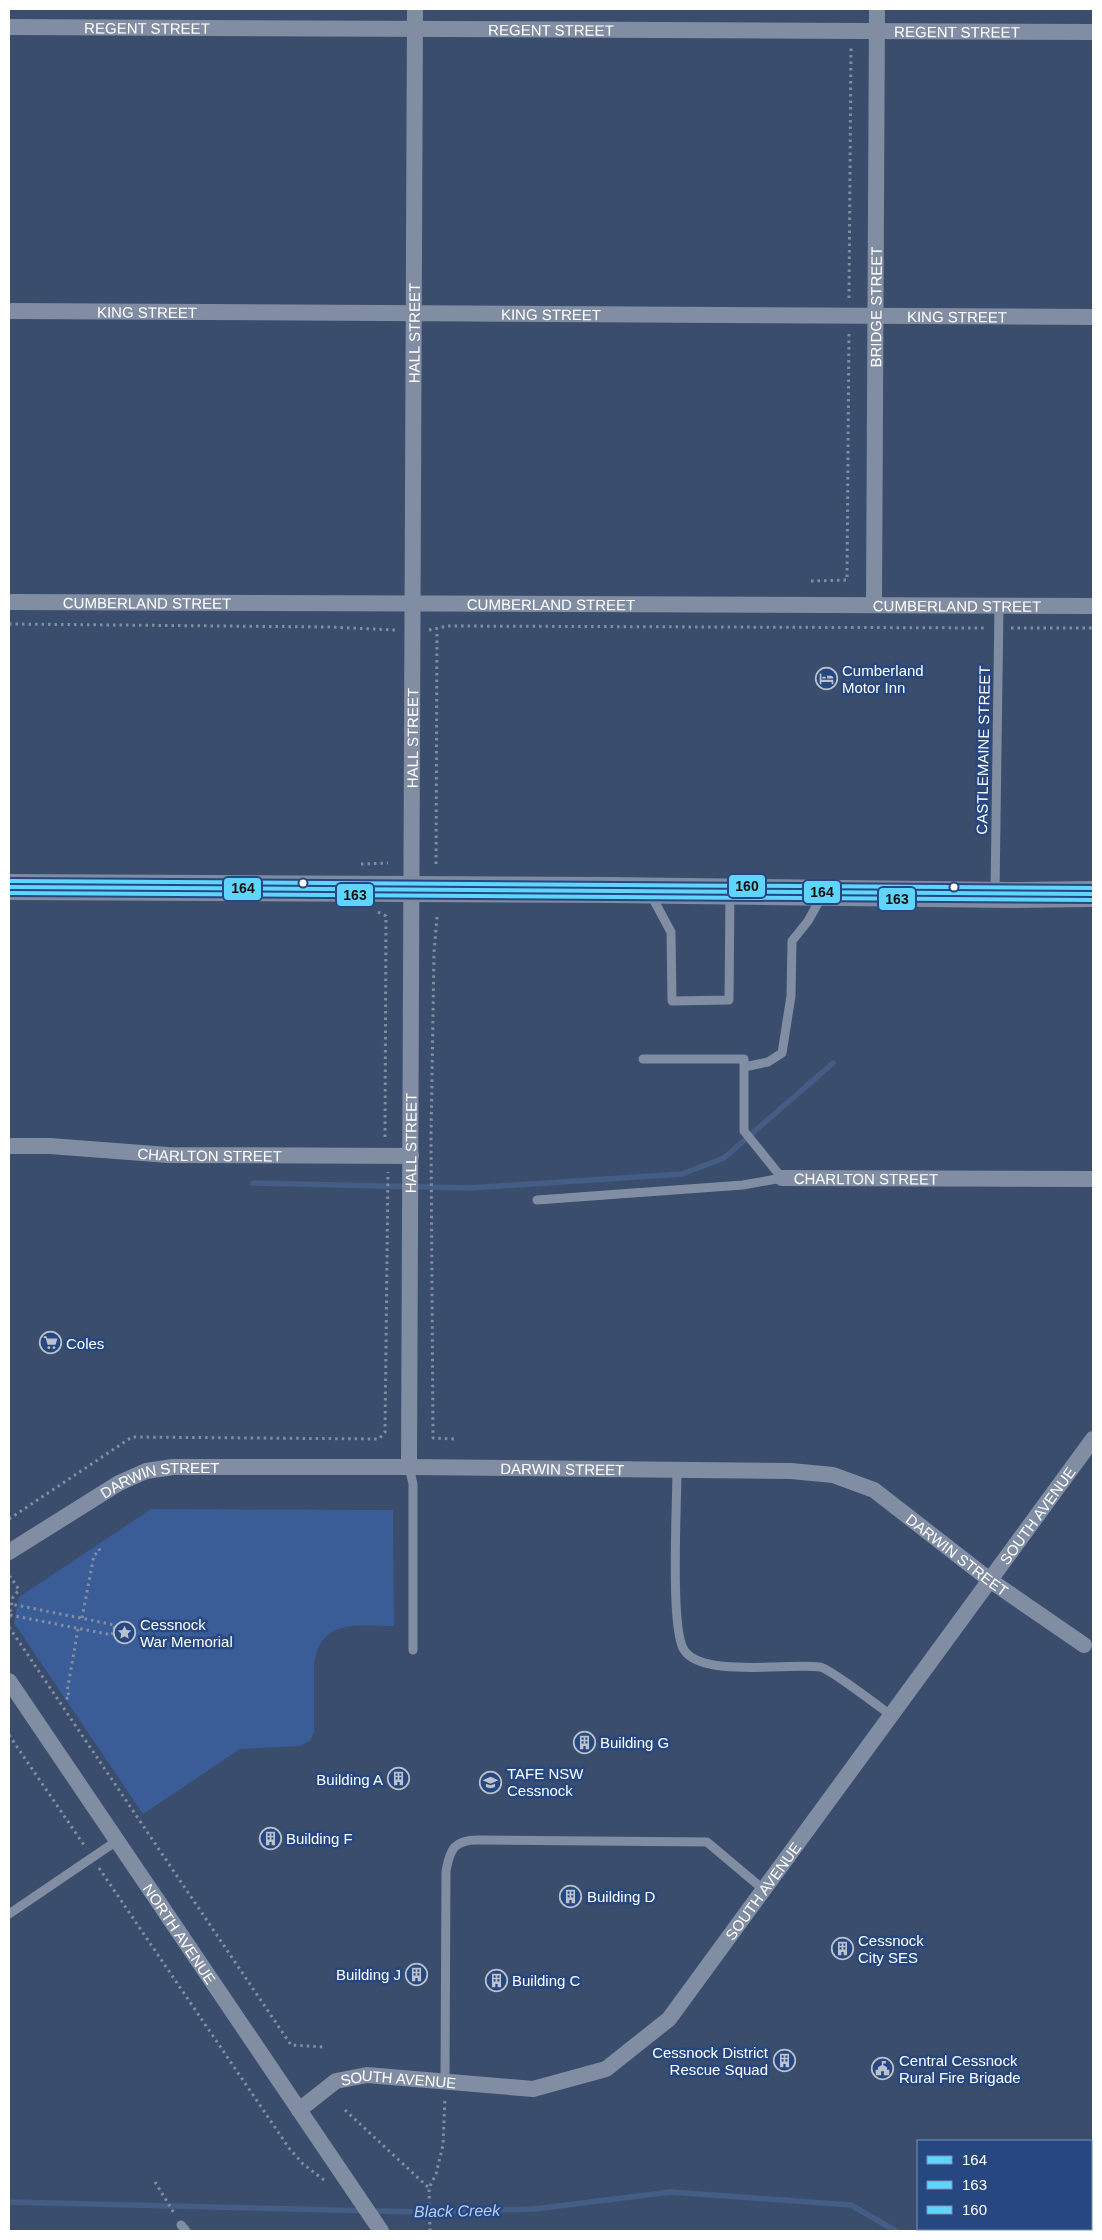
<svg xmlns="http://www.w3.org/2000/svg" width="1102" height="2240" font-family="Helvetica,sans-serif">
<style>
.green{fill:#3a5d97}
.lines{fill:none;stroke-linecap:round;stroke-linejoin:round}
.stream{stroke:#455d85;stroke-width:5.5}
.path{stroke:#808da2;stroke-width:3;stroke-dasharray:2.5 4;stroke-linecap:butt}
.lane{stroke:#808da2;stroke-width:9}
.street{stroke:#808da2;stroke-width:16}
.primary{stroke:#7e8ba0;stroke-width:26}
.bus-1-casing{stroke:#264780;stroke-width:8}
.bus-2-casing{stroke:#264780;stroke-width:8}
.bus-3-casing{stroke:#264780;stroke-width:8}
.bus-1{stroke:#60d5fb;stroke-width:4}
.bus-2{stroke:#60d5fb;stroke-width:4}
.bus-3{stroke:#60d5fb;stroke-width:4}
.bus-dot{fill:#fff;stroke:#264780;stroke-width:2}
.labels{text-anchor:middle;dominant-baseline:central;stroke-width:5;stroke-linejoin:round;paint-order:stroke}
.street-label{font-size:15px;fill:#fff;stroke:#264780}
.poi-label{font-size:15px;fill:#fff;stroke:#264780;text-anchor:start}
.water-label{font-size:16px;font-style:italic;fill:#b8cdee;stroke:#264780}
.line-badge{stroke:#264780;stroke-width:2}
.pale-badge-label{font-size:14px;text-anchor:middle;font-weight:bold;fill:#111}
</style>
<rect width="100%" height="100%" fill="#3a4d6c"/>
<path class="green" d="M151 1509 393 1510 394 1626C359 1626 321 1618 314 1663V1732L311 1740 300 1746 240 1749 143 1814 14 1623 19 1597Z"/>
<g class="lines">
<path class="stream" d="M253 1183 469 1188 682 1174 724 1158 833 1063
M9 2202 417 2212 534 2209 671 2192 851 2205 896 2231"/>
<path class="path" d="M849 298 851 47
M811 581 847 580 849 332
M9 624 329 627 395 630
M1011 628H1093
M429 630 448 626 987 628
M361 864 388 863
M436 864 437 630
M378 912 386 916 385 1138
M437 917 434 953 431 1137 433 1438 454 1439
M9 1519 132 1437 379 1439 385 1432 388 1172
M10 1615 112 1635 115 1625 11 1604
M9 1618 13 1597 19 1590 10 1576
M82 1618 94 1555 100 1551 98 1546
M9 1627 291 2045 324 2047
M66 1699 70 1696 67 1692 78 1629
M9 1735 86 1848
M99 1868 289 2148 303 2164 324 2180
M345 2110 429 2188
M155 2182 174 2213
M430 2231 429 2188 436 2174 443 2145 445 2097"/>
<path class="lane" d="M995 893 999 606
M651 895 671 932 672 1001 729 1000 730 892
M744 1067 768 1062 782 1053 791 996 792 941 808 921 822 896
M537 1200 743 1185 782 1178 744 1131V1059H643
M409 1467 413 1484V1650
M677 1470C677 1503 670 1629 684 1650 702 1678 790 1663 820 1667 829 1668 881 1708 892 1716
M9 1914 118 1840
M445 2082 446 1871C450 1849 454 1840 478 1840L707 1842 764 1890
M181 2225 186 2231"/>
<g class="street">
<path id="s1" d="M9 27 1093 32"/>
<path id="s2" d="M9 311 1093 317"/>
<path id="s3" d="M9 602 1093 606"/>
<path id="s4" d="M874 605 877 9"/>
<path id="s5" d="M9 1146H50L168 1155 411 1156"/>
<path id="s6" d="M782 1178 1093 1179"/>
<path id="s7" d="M409 1467 415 9"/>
<path id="s8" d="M9 1552 119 1483 146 1471 173 1467H409L791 1471 833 1475 874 1490 991 1581 1084 1645"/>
<path id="s9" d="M9 1681 381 2231"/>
<path id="s10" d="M299 2110 336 2081 367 2075 533 2089 606 2069 669 2019 1093 1439"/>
</g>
<path class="primary" d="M9 887 611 890 1008 895 1093 894"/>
<defs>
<path id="bus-1" d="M9 887 1093 894"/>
<path id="bus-2" d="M9 893 1093 900"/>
<path id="bus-3" d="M9 881 1093 888"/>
</defs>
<use href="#bus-1" class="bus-1-casing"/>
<use href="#bus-2" class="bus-2-casing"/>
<use href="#bus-3" class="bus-3-casing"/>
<use href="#bus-1" class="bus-1"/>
<use href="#bus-2" class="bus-2"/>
<use href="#bus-3" class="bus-3"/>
</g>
<defs>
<symbol id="hotel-ring" viewBox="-11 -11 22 22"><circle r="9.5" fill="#264780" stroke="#bac1cc" stroke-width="1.5"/><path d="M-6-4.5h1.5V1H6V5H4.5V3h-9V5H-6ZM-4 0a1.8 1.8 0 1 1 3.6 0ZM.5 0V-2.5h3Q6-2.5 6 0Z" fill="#bac1cc"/></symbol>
<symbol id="supermarket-ring" viewBox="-11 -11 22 22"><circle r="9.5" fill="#264780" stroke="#bac1cc" stroke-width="1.5"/><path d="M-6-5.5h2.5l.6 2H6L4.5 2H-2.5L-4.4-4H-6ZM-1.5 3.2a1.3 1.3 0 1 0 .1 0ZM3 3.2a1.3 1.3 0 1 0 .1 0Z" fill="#bac1cc"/></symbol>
<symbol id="sight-ring" viewBox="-11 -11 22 22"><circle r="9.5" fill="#264780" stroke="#bac1cc" stroke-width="1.5"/><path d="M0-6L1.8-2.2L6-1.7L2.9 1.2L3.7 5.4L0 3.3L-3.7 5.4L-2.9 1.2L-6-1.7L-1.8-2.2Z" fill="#bac1cc"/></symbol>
<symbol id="building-ring" viewBox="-11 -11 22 22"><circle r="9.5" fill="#264780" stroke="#bac1cc" stroke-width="1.5"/><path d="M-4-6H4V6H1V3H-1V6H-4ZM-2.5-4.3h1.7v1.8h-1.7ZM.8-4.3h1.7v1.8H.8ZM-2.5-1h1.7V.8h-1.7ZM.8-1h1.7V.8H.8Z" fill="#bac1cc"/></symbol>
<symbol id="university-ring" viewBox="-11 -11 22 22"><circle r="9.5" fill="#264780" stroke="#bac1cc" stroke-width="1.5"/><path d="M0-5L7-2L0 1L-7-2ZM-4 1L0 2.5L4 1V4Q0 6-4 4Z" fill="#bac1cc"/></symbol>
<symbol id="civic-ring" viewBox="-11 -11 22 22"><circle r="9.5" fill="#264780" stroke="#bac1cc" stroke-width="1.5"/><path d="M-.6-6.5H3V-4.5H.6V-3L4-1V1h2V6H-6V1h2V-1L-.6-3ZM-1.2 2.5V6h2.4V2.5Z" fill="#bac1cc"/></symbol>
</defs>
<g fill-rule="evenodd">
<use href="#hotel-ring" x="814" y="666" width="25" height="25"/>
<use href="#supermarket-ring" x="38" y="1330" width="25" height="25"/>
<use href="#sight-ring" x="112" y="1620" width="25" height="25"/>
<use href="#building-ring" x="572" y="1730" width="25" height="25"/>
<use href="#building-ring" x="386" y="1766" width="25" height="25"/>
<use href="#university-ring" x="478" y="1770" width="25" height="25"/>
<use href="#building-ring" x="258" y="1826" width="25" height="25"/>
<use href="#building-ring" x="558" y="1884" width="25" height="25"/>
<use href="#building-ring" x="830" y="1936" width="25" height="25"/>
<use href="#building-ring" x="404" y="1962" width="25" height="25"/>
<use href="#building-ring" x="484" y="1968" width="25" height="25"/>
<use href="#building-ring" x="772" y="2048" width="25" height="25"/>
<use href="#civic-ring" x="870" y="2056" width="25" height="25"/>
</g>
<g class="bus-dot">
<circle cx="303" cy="883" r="4.5"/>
<circle cx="954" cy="887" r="4.5"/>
</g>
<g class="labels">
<g class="street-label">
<text stroke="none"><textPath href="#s1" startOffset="138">REGENT STREET</textPath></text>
<text stroke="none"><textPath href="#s1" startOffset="542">REGENT STREET</textPath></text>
<text stroke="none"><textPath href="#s1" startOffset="948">REGENT STREET</textPath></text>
<text stroke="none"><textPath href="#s4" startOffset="298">BRIDGE STREET</textPath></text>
<text stroke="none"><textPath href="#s2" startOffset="138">KING STREET</textPath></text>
<text stroke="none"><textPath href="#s2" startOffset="542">KING STREET</textPath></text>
<text stroke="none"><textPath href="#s2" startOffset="948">KING STREET</textPath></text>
<text stroke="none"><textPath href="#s7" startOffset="1134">HALL STREET</textPath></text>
<text stroke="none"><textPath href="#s3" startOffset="138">CUMBERLAND STREET</textPath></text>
<text stroke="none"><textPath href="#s3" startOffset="542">CUMBERLAND STREET</textPath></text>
<text stroke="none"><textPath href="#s3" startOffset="948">CUMBERLAND STREET</textPath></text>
<text stroke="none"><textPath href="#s7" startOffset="729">HALL STREET</textPath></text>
<text transform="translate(983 750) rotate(-89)">CASTLEMAINE STREET</text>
<text stroke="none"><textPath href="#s7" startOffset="324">HALL STREET</textPath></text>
<text stroke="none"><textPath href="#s5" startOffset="201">CHARLTON STREET</textPath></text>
<text stroke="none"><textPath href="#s6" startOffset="84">CHARLTON STREET</textPath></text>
<text stroke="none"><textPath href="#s8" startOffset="576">DARWIN STREET</textPath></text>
<text stroke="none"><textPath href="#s8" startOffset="171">DARWIN STREET</textPath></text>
<text stroke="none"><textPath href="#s10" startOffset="1025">SOUTH AVENUE</textPath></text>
<text stroke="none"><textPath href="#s8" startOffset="996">DARWIN STREET</textPath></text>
<text stroke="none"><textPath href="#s10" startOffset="560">SOUTH AVENUE</textPath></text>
<text stroke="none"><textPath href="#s9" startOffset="305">NORTH AVENUE</textPath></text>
<text stroke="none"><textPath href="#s10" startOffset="110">SOUTH AVENUE</textPath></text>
</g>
<g class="poi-label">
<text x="842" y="670">Cumberland<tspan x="842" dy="17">Motor Inn</tspan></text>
<text x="66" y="1343">Coles</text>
<text x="140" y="1624">Cessnock<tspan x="140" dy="17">War Memorial</tspan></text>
<text x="600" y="1742">Building G</text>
<text x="507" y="1773">TAFE NSW<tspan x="507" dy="17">Cessnock</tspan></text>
<text x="383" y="1779" text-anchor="end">Building A</text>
<text x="286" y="1838">Building F</text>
<text x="587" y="1896">Building D</text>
<text x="858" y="1940">Cessnock<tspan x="858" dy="17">City SES</tspan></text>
<text x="401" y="1974" text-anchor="end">Building J</text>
<text x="512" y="1980">Building C</text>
<text x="768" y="2052" text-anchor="end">Cessnock District<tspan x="768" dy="17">Rescue Squad</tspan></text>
<text x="899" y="2060">Central Cessnock<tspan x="899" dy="17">Rural Fire Brigade</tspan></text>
</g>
<g class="water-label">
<text transform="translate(457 2211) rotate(-1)">Black Creek</text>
</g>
</g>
<g class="line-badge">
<rect x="728" y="874" width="38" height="24" rx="5" fill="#60d5fb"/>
<rect x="223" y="877" width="39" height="24" rx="5" fill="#60d5fb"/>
<rect x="803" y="880" width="38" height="24" rx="5" fill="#60d5fb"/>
<rect x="336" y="883" width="38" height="24" rx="5" fill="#60d5fb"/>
<rect x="878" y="887" width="38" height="24" rx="5" fill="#60d5fb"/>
</g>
<g class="pale-badge-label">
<text x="747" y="891">160</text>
<text x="243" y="893">164</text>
<text x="822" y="897">164</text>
<text x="355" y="900">163</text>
<text x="897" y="904">163</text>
</g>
<rect width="1102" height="2240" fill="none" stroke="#ffffff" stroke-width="20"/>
<rect x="917" y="2140" width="175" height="90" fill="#264780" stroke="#7d91b3"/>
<rect x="927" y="2156" width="25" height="8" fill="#60d5fb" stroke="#7d91b3"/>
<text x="962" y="2165" font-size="15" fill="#ffffff">164</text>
<rect x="927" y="2181" width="25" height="8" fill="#60d5fb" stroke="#7d91b3"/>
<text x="962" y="2190" font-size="15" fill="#ffffff">163</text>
<rect x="927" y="2206" width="25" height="8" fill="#60d5fb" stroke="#7d91b3"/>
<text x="962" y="2215" font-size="15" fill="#ffffff">160</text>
</svg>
